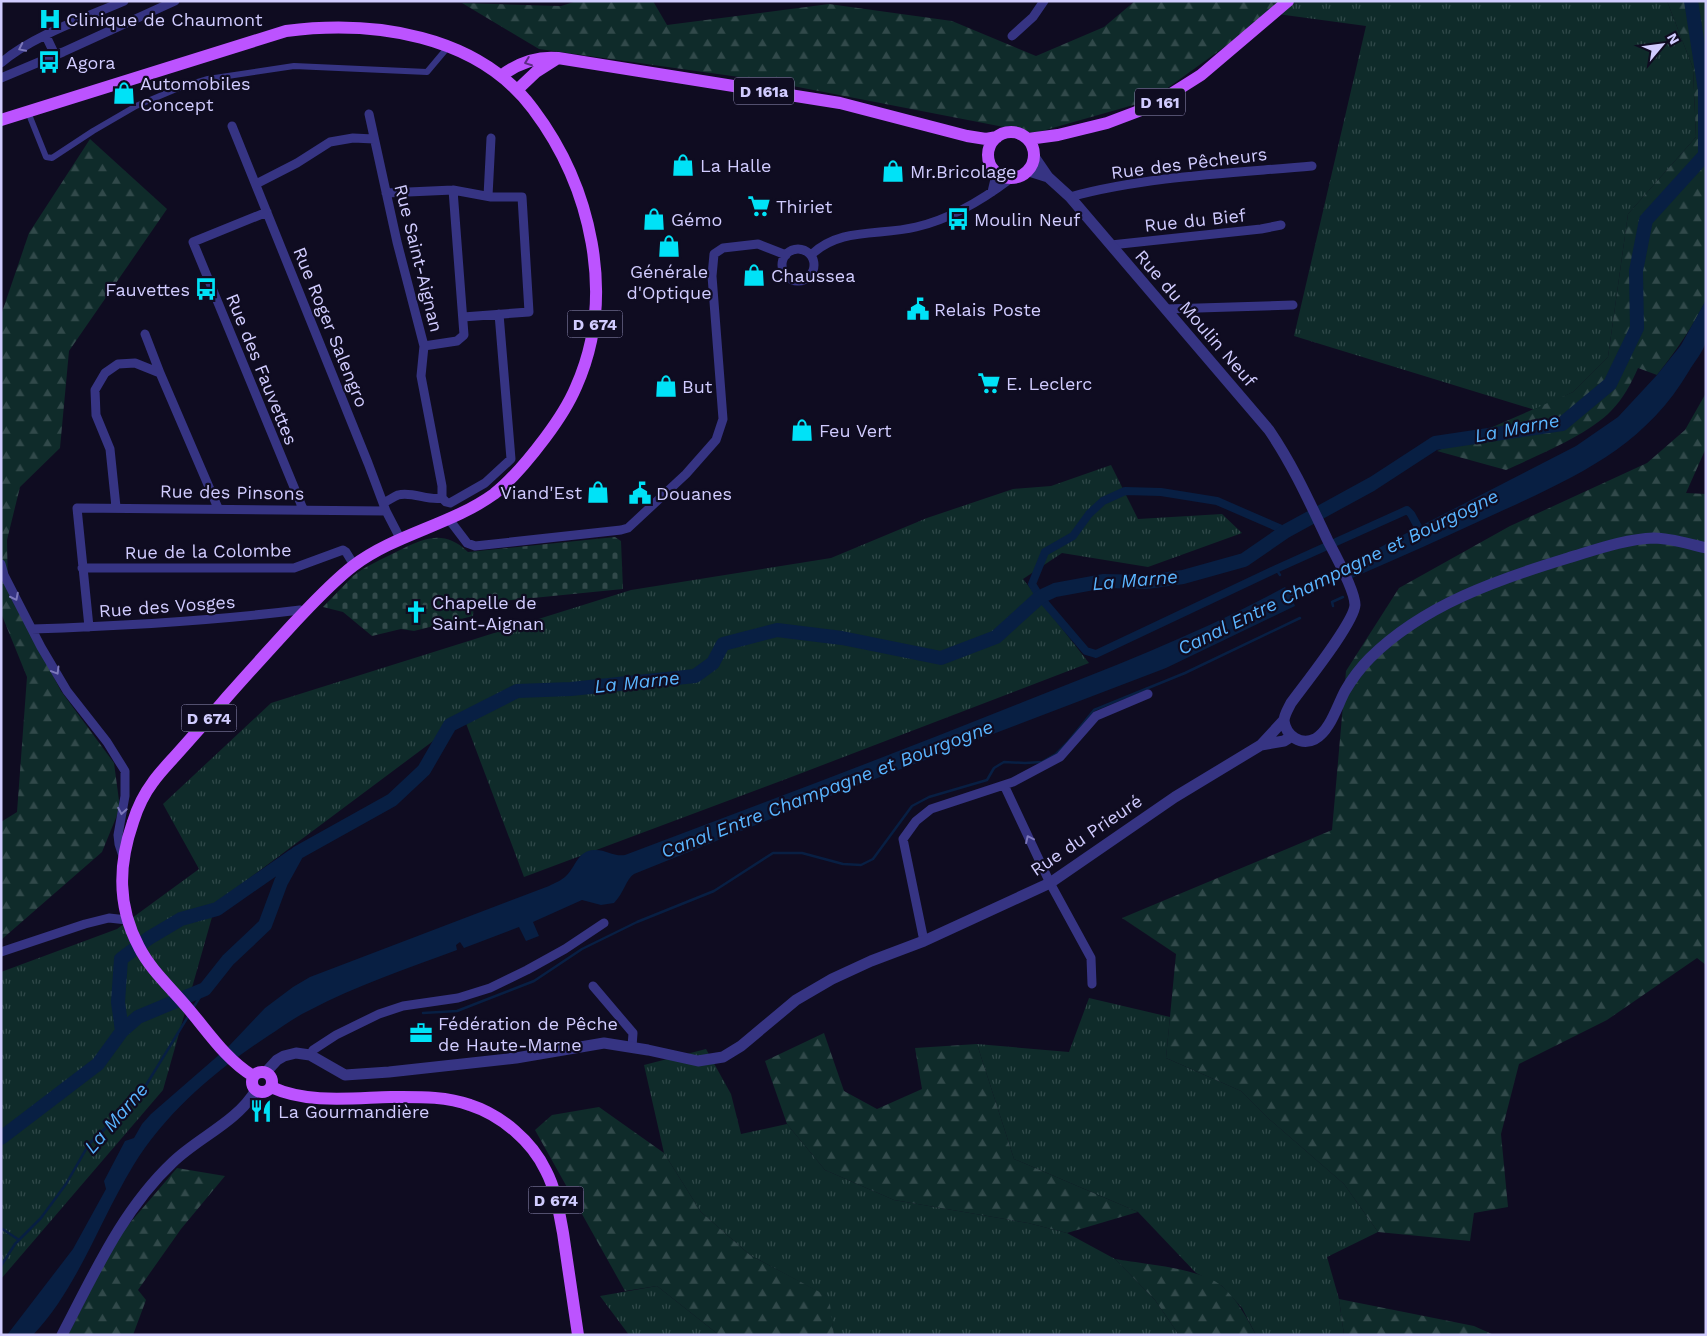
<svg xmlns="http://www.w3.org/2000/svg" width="1707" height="1336" font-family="'Work Sans',sans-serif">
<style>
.grass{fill:url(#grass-tufts)}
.forest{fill:url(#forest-firs)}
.cemetery{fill:url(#cemetery-stones)}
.water{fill:#081f43}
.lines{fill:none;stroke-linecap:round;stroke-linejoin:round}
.stream{stroke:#081f43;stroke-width:2.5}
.canal{stroke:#081f43;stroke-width:8}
.river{stroke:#081f43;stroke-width:14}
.pedestrian{stroke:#363483;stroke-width:6}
.minor{stroke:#363483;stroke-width:9}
.tertiary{stroke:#363483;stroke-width:11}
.primary{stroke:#bc53ff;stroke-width:12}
.oneway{stroke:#7c78bb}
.oneway2{stroke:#5d2c85}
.labels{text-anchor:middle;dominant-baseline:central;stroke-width:4.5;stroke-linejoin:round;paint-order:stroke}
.shield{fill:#0f0c21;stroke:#9792bc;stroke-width:1}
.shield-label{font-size:16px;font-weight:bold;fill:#d1ccff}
.poi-label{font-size:18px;fill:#d1ccff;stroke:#0f0c21;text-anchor:start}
.street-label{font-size:18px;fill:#d1ccff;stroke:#0f0c21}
.water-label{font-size:19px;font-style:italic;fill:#5ab5ff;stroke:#0f0c21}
</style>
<defs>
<pattern id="grass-tufts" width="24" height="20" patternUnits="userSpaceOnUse" patternTransform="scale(1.25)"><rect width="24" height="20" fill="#0f2b2a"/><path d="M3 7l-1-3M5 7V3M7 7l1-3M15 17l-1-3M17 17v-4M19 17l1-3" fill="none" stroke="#31494a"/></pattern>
<pattern id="forest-firs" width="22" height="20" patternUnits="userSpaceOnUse" patternTransform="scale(1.25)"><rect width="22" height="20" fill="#0f2b2a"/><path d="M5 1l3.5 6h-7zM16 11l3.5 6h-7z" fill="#31494a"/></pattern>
<pattern id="cemetery-stones" width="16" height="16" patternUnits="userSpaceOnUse" patternTransform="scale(1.25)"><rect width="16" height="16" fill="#0f2b2a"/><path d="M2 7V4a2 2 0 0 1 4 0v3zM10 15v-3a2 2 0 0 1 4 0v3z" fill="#31494a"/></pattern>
</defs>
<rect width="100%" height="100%" fill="#0f0c21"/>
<path class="grass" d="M1281 1H1667L1693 68 1696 137 1628 214 1608 357 1573 392 1535 410 1294 336 1366 26 1270 13Z
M1111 465 1138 519 1222 514 1242 533 1148 567 1062 553 1023 579 1089 663 794 776 524 877 464 718 216 903 163 1090 1 1279V972L117 929 199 869 163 804 271 703 631 590 831 558 927 518 1013 489 1051 486Z
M1089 998 1170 1017 1166 1058 1241 1091 1269 1119 1344 1184 1378 1232 1327 1257 1339 1299 1344 1335H1256L1242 1308 1222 1286 1196 1273 1138 1212 1014 1159 977 1044 1069 1052Z
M706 1049 731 1094 741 1134 787 1124 825 1170 894 1200 1028 1223 1067 1233 1115 1259 1155 1300 1179 1335H834L828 1297 750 1255 701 1212 664 1153 644 1065Z
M657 1286 719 1335H629L600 1296Z"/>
<path class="forest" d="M577 1H653L667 25 829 4 952 21 1036 56 1104 27 1135 1H1281L1270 14 1151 100 1035 133 767 81 539 49 462 3 561 6Z
M1667 1H1706V300C1692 328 1676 351 1657 375L1638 368C1631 384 1623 399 1611 411 1588 435 1536 456 1506 470L1437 451 1573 392 1608 357 1628 214 1696 137 1693 68Z
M90 139 167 209 69 351 60 448 20 487 7 540 8 590 61 691 114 763 120 808 102 852 1 940V822L17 812 27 677 1 613V315L29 233Z
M1706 393V448L1686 493 1706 494V965L1697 958 1607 1020 1519 1064 1501 1134 1508 1207 1474 1213 1470 1241 1378 1232 1344 1184 1269 1119 1241 1091 1166 1058 1176 954 1122 918 1332 830 1346 671 1399 588 1510 526 1647 463 1685 430Z
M824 1033 844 1091 877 1109 922 1089 915 1048 977 1044 1014 1159 1138 1212 1067 1233 1028 1223 894 1200 825 1170 787 1124 765 1061Z
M599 1107 664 1153 701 1212 750 1255 829 1297 834 1335H719L657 1286 625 1291 535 1130 552 1115Z
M177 1168 225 1176 181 1229 138 1290 146 1300 133 1335H68L117 1238Z
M1115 1259C1143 1264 1202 1268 1223 1287 1238 1301 1247 1318 1256 1335H1179L1155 1300Z
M1339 1299 1474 1326 1494 1335H1344Z"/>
<path class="cemetery" d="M615 537 621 541 623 589 474 604 473 616 414 631 401 629 372 636 343 612 323 607C333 597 343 586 353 576 364 567 378 561 390 555 419 541 441 526 468 552Z"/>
<path class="water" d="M1706 300C1706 313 1707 329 1706 341 1704 351 1694 362 1689 371 1643 449 1573 478 1495 514 1447 536 1399 558 1350 579L1347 575 1297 598 1293 601 1295 606 1166 668 783 814 634 874C626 879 624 893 614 903L601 905 582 900 533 922 539 936 526 941 519 927 464 948 460 942 456 945 457 950C409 968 355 986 310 1010 295 1017 282 1027 268 1036 216 1070 166 1112 133 1166 100 1220 77 1289 33 1335H7L73 1249 106 1189 104 1181 125 1141 134 1138 142 1124 151 1114 228 1047 265 1008 293 987 310 977 549 886C555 883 562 880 566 876 576 867 577 851 594 850 605 849 614 857 625 855 758 805 891 755 1023 702 1112 667 1201 633 1285 587L1291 595 1345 571 1344 567 1399 537 1576 446 1618 417 1657 375 1681 345Z"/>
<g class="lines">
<path class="stream" d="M1276 569 1280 575
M1333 606 1332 602 1343 597
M193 1008 205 989
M423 1013 457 1011 534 981 582 949 637 922 714 891 773 853H802L843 864 861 865 873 859 912 806 929 797 987 780 994 768 1004 762 1025 763 1042 762 1056 754 1067 743 1094 710 1185 673 1300 618
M1 1228 19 1240
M1 1266 15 1244 41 1218 66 1184 89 1144 140 1095 189 1015"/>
<path class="canal" d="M1286 531 1217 501 1161 492 1125 491 1103 501 1089 514 1073 536 1045 552 1032 584 1040 597 1086 651 1096 654 1276 569 1407 510 1411 514 1422 534"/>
<path class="river" d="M122 1031 118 1002 121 959 149 938 181 919 217 909 293 856
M1 1138 98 1064 122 1031 138 1017 205 989 228 960 265 925 281 882 297 853 392 800 424 770 450 725 517 691 571 689 695 676 713 663 723 644 777 630 842 638 941 658 996 637 1040 597 1055 590 1104 581 1146 582 1183 577 1244 560 1286 531 1372 484 1435 443 1562 424 1610 384 1637 328 1636 271 1646 220 1705 155V90L1691 1"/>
<path class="pedestrian" d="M28 112 46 157 52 158 93 131 136 106 181 87 208 79 294 66 427 72 448 47"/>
<path class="minor" d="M46 36 55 55
M1012 36 1033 17 1044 1
M1 63C30 37 87 17 124 1
M1 78 63 52 175 1
M369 114 397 242 424 346 421 376 442 486V498C428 501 412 491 398 495 393 497 388 501 383 503
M232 126 368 463 386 511 401 540
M256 184 297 163 330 142 353 138 374 139
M992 192 995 179 994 171
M386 193 453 190 491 197H522L529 312 463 317
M488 196 491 138
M1070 197C1146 176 1234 173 1312 166
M267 212 193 242 303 509
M1111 245 1261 229 1281 225
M782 265a16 16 0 1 1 32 0a16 16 0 1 1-32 0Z
M811 255C840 227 879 236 916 227 951 219 981 201 1010 179
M1166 309 1293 305
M145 334 160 373
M424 346 457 341 464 335 453 190
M442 498 446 502 450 503 485 483 511 459 499 314
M116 507 110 449 96 415 95 390 105 373 118 364 135 363 160 373 218 508
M448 518 467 543 475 546 621 530 628 528 686 474 716 440 723 419 712 276 714 254 723 248 758 244 786 255
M1 564 4 575 41 647 67 691 107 742 125 771V796L118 835 119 844 123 856
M82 568H294L343 550 346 552 354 565
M89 627 77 508 386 511
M32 629C121 626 211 621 300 610L303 613
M1004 785 1050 883 1091 958 1092 984
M924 941 903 839 916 821 931 809 1013 782 1060 757 1096 716 1148 694
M1 952 85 924 109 918 127 920
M593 986 633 1033 632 1047
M310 1055 313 1050 336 1035 379 1014 403 1006 458 998 490 988 527 970 565 949 604 923"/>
<path class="tertiary" d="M1035 158 1048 177 1070 197 1269 430C1293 465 1310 503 1328 541 1335 554 1355 591 1355 605 1354 623 1304 685 1291 703 1288 709 1284 715 1284 721 1286 736 1301 746 1315 739 1330 731 1337 706 1345 691 1352 679 1360 668 1370 658 1423 605 1499 579 1568 558 1595 550 1625 539 1654 538 1671 538 1688 544 1706 548
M1029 171 1048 177
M1261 745 1284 741 1292 736
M266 1072 277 1060 284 1056 296 1053 310 1055 345 1075 389 1072 516 1058 604 1043 648 1050 698 1061 723 1057 741 1046 796 1000 832 979 871 961 924 941 1050 883 1175 797 1261 745 1284 720
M62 1335C94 1274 122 1210 173 1162 199 1137 237 1122 256 1090"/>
<path class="primary" d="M501 76C518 63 536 56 558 58L840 103 967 136 986 139 997 137
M517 90 536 72 558 58
M1 120 286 31C373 20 477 34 533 109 591 186 617 296 576 387 568 406 557 422 545 438 530 458 513 479 494 494 451 525 395 534 353 566 331 583 312 604 293 624 271 648 249 672 227 697 211 716 194 735 177 754 169 763 160 772 153 782 144 794 137 809 133 822 118 865 117 906 139 947 150 969 170 987 186 1006 207 1030 225 1059 253 1076
M988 155a23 23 0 1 1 46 0a23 23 0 1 1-46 0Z
M1028 139 1058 135 1107 123 1152 106 1201 75 1288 1
M252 1082a10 10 0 1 1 20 0a10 10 0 1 1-20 0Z
M271 1087C308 1104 352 1098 391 1097 418 1097 445 1096 470 1105 501 1115 532 1141 546 1171 556 1190 559 1212 563 1233 568 1267 573 1301 578 1335"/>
</g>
<defs><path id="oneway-chevron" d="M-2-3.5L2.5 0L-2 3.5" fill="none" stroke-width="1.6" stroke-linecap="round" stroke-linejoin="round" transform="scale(1.25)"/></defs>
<g class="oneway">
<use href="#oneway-chevron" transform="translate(22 48) rotate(154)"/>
<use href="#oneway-chevron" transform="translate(15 597) rotate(63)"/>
<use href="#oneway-chevron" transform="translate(56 671) rotate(59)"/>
<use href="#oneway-chevron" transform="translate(122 811) rotate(100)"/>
<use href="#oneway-chevron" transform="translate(1029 839) rotate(-115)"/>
</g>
<use class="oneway2" href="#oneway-chevron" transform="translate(528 62) rotate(159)"/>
<defs>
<symbol id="hospital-bare" viewBox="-9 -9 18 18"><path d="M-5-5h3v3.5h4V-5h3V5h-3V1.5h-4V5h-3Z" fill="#00e2f7" stroke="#0f0c21" stroke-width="2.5" paint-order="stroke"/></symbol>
<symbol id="bus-bare" viewBox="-9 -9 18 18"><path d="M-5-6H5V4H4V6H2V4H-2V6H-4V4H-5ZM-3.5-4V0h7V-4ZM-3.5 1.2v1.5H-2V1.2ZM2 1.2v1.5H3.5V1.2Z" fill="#00e2f7" stroke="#0f0c21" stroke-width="2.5" paint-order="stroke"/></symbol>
<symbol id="shop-bare" viewBox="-9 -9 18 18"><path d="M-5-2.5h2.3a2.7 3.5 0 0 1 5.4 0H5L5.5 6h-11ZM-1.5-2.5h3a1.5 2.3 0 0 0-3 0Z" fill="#00e2f7" stroke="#0f0c21" stroke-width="2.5" paint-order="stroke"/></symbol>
<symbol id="supermarket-bare" viewBox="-9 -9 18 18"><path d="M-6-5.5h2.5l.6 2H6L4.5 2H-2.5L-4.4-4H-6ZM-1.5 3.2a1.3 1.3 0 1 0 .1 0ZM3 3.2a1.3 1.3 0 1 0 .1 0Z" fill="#00e2f7" stroke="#0f0c21" stroke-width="2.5" paint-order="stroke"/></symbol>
<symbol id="civic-bare" viewBox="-9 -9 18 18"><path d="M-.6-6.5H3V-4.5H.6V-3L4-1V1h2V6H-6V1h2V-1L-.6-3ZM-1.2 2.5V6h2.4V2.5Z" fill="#00e2f7" stroke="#0f0c21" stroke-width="2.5" paint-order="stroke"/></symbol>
<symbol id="church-bare" viewBox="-9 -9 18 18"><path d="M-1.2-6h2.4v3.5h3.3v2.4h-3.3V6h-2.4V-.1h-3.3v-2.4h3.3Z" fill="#00e2f7" stroke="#0f0c21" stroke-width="2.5" paint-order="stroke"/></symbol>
<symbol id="office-bare" viewBox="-9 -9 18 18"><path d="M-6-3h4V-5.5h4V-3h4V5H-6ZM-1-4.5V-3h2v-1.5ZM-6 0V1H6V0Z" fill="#00e2f7" stroke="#0f0c21" stroke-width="2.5" paint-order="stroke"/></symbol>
<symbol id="restaurant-bare" viewBox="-9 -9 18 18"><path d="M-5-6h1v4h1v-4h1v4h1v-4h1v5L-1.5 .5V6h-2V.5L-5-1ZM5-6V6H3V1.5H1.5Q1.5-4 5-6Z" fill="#00e2f7" stroke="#0f0c21" stroke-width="2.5" paint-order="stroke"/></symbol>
</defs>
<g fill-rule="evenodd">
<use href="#hospital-bare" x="34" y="3" width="32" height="32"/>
<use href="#bus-bare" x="33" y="46" width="32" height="32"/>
<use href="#shop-bare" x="108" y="77" width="32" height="32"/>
<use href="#shop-bare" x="667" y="149" width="32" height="32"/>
<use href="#shop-bare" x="877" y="155" width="32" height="32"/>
<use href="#supermarket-bare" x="743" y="190" width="32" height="32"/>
<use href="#shop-bare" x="638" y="203" width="32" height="32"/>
<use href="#bus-bare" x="942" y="203" width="32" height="32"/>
<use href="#shop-bare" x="653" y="230" width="32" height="32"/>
<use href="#shop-bare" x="738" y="259" width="32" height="32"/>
<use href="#bus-bare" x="190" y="273" width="32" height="32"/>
<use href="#civic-bare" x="902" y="293" width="32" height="32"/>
<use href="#supermarket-bare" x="973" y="367" width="32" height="32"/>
<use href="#shop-bare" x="650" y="370" width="32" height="32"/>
<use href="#shop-bare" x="786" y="414" width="32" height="32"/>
<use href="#shop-bare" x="582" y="476" width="32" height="32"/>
<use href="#civic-bare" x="624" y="477" width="32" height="32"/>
<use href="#church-bare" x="400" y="596" width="32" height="32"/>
<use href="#office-bare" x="405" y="1017" width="32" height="32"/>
<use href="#restaurant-bare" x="245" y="1095" width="32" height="32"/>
</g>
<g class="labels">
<g class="shield">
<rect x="734" y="77.5" width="60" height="27" rx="4"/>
<rect x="1135" y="88.5" width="50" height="27" rx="4"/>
<rect x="567.5" y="310.5" width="55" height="27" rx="4"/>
<rect x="181.5" y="704.5" width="55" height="27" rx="4"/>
<rect x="528.5" y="1186.5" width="55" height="27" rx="4"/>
</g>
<g class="shield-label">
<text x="764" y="91">D 161a</text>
<text x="1160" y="102">D 161</text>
<text x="595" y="324">D 674</text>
<text x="209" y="718">D 674</text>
<text x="556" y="1200">D 674</text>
</g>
<g class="poi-label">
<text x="66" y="19">Clinique de Chaumont</text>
<text x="66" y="62">Agora</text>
<text x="140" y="83">Automobiles<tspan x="140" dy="21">Concept</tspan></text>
<text x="700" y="165">La Halle</text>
<text x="910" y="171">Mr.Bricolage</text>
<text x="776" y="206">Thiriet</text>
<text x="671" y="219">Gémo</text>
<text x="974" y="219">Moulin Neuf</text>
<text x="669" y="271" text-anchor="middle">Générale<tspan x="669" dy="21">d'Optique</tspan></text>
<text x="771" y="275">Chaussea</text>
<text x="190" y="289" text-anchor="end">Fauvettes</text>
<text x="934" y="309">Relais Poste</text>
<text x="1006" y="383">E. Leclerc</text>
<text x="682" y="386">But</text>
<text x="819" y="430">Feu Vert</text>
<text x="582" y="492" text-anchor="end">Viand'Est</text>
<text x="656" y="493">Douanes</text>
<text x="432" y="602">Chapelle de<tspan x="432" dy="21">Saint-Aignan</tspan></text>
<text x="438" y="1023">Fédération de Pêche<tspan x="438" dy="21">de Haute-Marne</tspan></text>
<text x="278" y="1111">La Gourmandière</text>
</g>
<g class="street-label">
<text transform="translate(1189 163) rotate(-7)">Rue des Pêcheurs</text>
<text transform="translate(1195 220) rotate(-6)">Rue du Bief</text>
<text transform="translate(419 258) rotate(76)">Rue Saint-Aignan</text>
<text transform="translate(1196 318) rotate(49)">Rue du Moulin Neuf</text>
<text transform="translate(331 327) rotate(68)">Rue Roger Salengro</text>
<text transform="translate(262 369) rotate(68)">Rue des Fauvettes</text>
<text transform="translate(232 492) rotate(1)">Rue des Pinsons</text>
<text transform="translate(208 551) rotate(-1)">Rue de la Colombe</text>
<text transform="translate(167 606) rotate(-4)">Rue des Vosges</text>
<text transform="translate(1086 835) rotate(-34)">Rue du Prieuré</text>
</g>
<g class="water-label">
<text transform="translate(1517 428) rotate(-11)">La Marne</text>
<text transform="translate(1338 572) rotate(-26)">Canal Entre Champagne et Bourgogne</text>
<text transform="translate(1135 580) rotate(-5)">La Marne</text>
<text transform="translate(637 682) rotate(-6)">La Marne</text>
<text transform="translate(827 789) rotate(-21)">Canal Entre Champagne et Bourgogne</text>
<text transform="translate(116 1118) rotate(-49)">La Marne</text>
</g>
</g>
<rect width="1707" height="1336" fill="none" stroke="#d1ccff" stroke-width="5"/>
<g transform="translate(1662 45) rotate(61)" stroke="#0f0c21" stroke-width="4" paint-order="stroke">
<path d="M0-4L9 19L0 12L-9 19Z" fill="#d1ccff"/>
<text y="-8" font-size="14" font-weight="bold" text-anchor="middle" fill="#d1ccff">N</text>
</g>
</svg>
